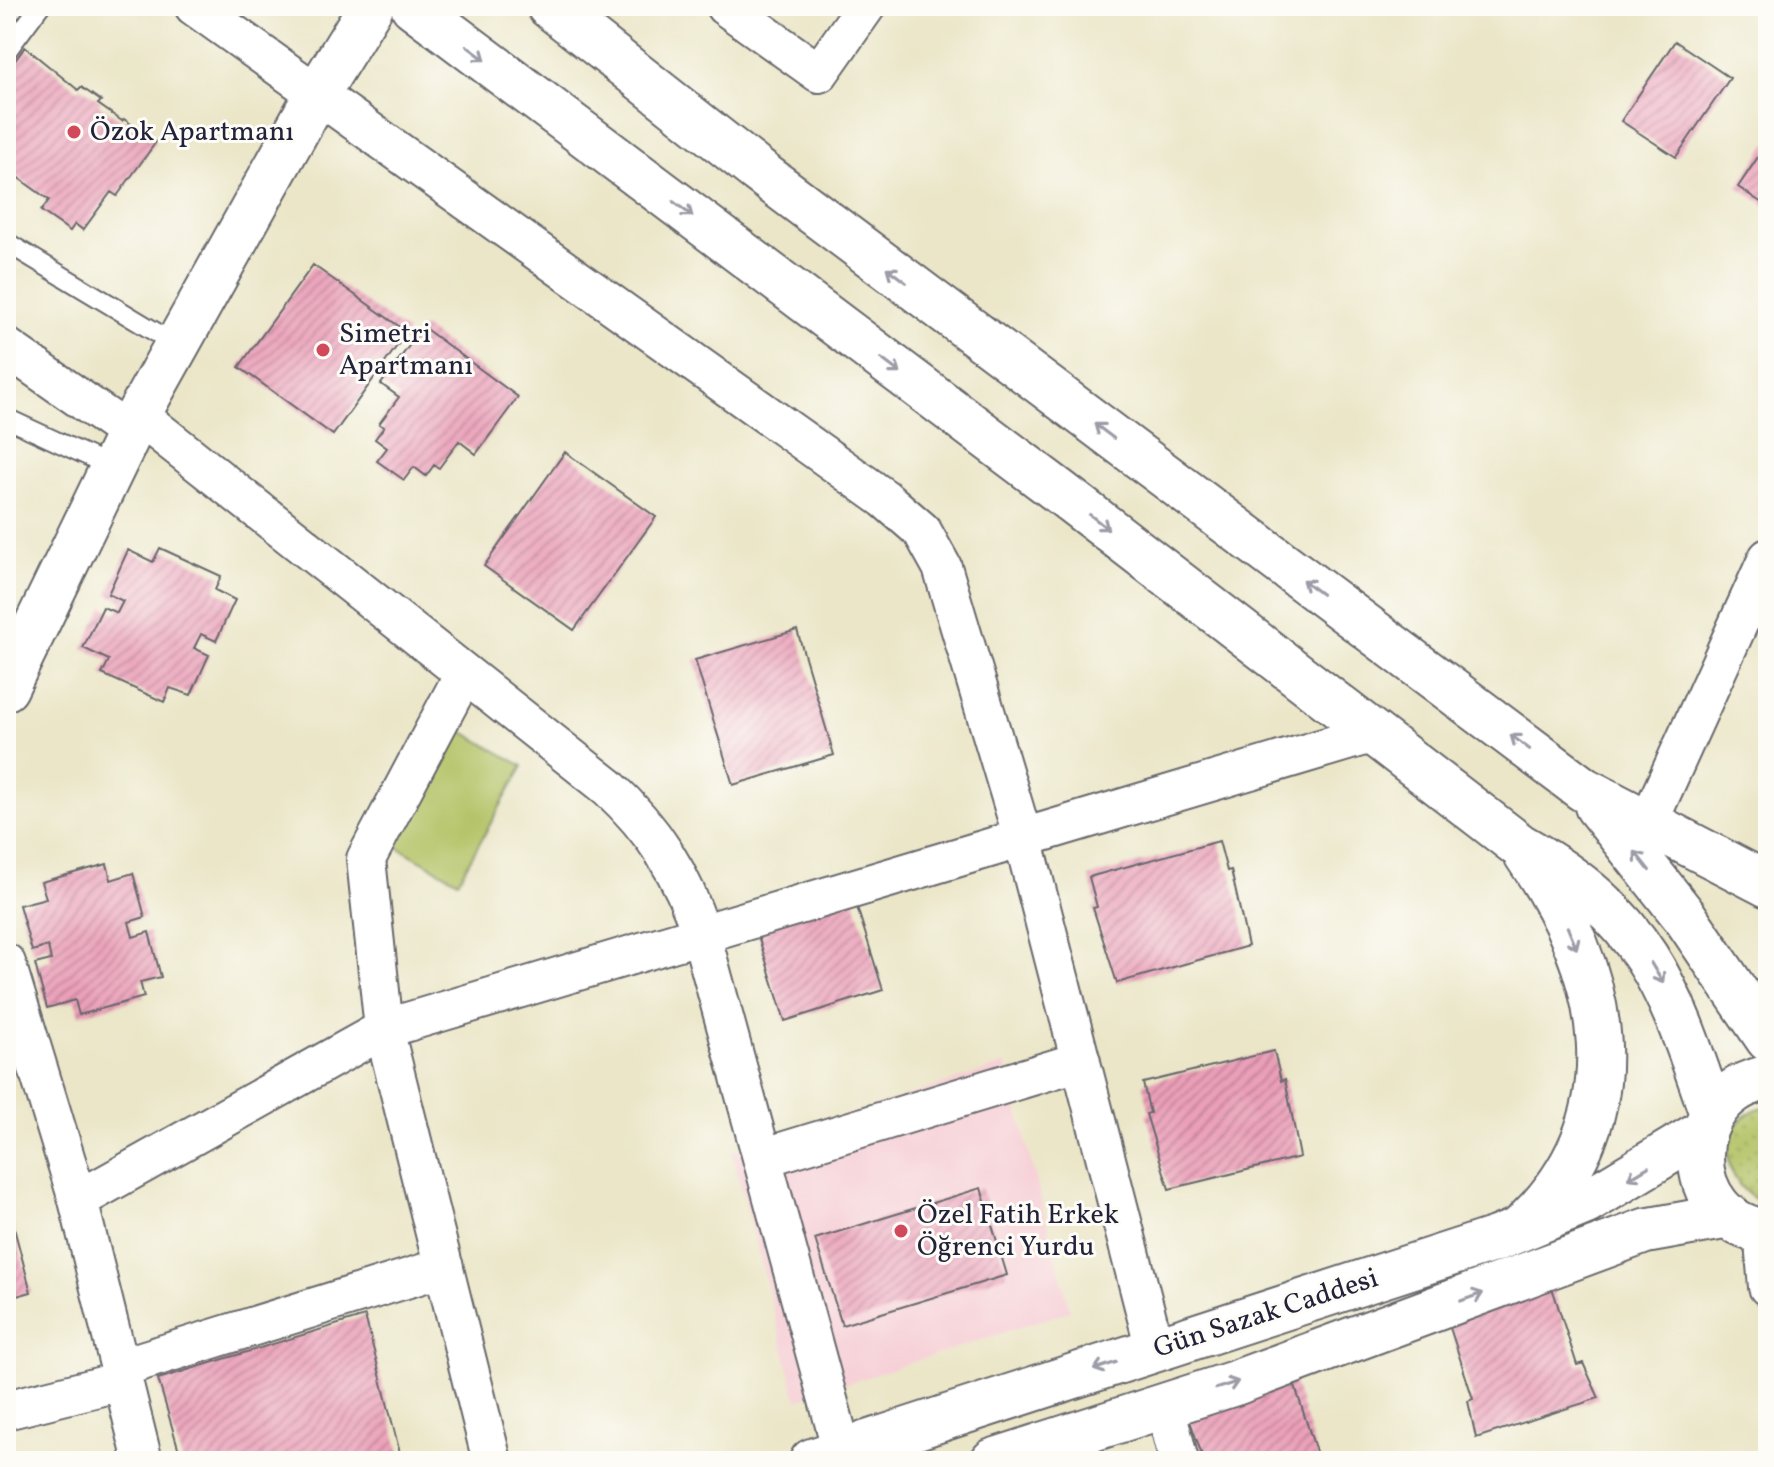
<svg xmlns="http://www.w3.org/2000/svg" width="1774" height="1467" font-family="Vollkorn,serif">
<style>
.built{fill:#f6cfd6}
.grass{fill:url(#grass-dots);stroke:#6a7250;stroke-width:2}
.garden{fill:#b2c265;stroke:#6a7250;stroke-width:2}
.building{fill:url(#building-hatch)}
.lines{fill:none;stroke-linecap:round;stroke-linejoin:round}
.service-casing{stroke:#68676c;stroke-width:22}
.minor-casing{stroke:#68676c;stroke-width:42}
.tertiary-casing{stroke:#68676c;stroke-width:48}
.service{stroke:#fff;stroke-width:18}
.minor{stroke:#fff;stroke-width:38}
.tertiary{stroke:#fff;stroke-width:44}
.oneway{stroke:#9c9ca7}
.poi-dot{fill:#d1495b;stroke:#fdfcf7;stroke-width:3}
.labels{text-anchor:middle;dominant-baseline:central;stroke-width:6;stroke-linejoin:round;paint-order:stroke}
.poi-label{font-size:28px;fill:#22223b;stroke:#fdfcf7;text-anchor:start}
.street-label{font-size:28px;fill:#22223b;stroke:#fdfcf7}
</style>
<defs>
<pattern id="grass-dots" width="8" height="8" patternUnits="userSpaceOnUse" patternTransform="scale(2)"><rect width="8" height="8" fill="#b2c265"/><path d="M2 2h.1M6 6h.1" fill="none" stroke="#99a659" stroke-width="1.8" stroke-linecap="round"/></pattern>
<pattern id="building-hatch" width="6" height="6" patternUnits="userSpaceOnUse" patternTransform="scale(2)"><rect width="6" height="6" fill="#eb9fb8"/><path d="M-1 1l2-2M0 6l6-6M5 7l2-2" fill="none" stroke="#be8197"/></pattern>
</defs>
<rect width="100%" height="100%" fill="#fdfcf7"/>
<filter id="ink" filterUnits="userSpaceOnUse"><feTurbulence type="fractalNoise" baseFrequency=".0125" numOctaves="2"/><feDisplacementMap in="SourceGraphic" scale="16" xChannelSelector="R" yChannelSelector="G"/><feConvolveMatrix kernelMatrix="1 2 1 2 8 2 1 2 1" color-interpolation-filters="sRGB"/></filter>
<filter id="wash" filterUnits="userSpaceOnUse"><feTurbulence type="fractalNoise" baseFrequency=".006" numOctaves="4" result="noise"/><feDisplacementMap in="SourceGraphic" scale="32" xChannelSelector="R" yChannelSelector="G"/><feGaussianBlur stdDeviation="1.8" result="paint"/><feColorMatrix in="noise" values="0 0 0 0 0 0 0 0 0 0 0 0 0 0 0 0 0 1.4 0 .05"/><feComposite in="paint" operator="in"/></filter>
<g filter="url(#wash)">
<rect width="100%" height="100%" fill="#ebe6c8"/>
<path class="built" d="M1006 1064 1070 1311 797 1400 732 1152Z"/>
<path class="grass" d="M1768 1106V1205C1717 1188 1712 1117 1768 1106Z"/>
<path class="garden" d="M441 719 523 766 458 881 376 835Z"/>
<g id="blocks">
<path class="building" d="M1675 41 1730 78 1676 157 1621 121Z
M25 47 78 90 81 87 101 101 98 104 122 121 124 119 156 142 117 196 111 192 83 230 75 224 70 231 41 211 49 200 6 169V73Z
M1768 142V207L1738 187Z
M313 265 407 332 333 435 239 367Z
M423 327 518 397 476 454 459 441 439 468 434 465 426 476 414 467 404 480 377 461 387 448 375 439 384 427 379 424 399 397 381 384Z
M565 452 656 517 574 630 484 566Z
M160 548 221 576 215 590 235 600 216 641 201 634 194 648 209 655 191 695 170 688 164 702 102 674 109 660 83 648 103 607 117 613 123 601 108 594 128 550 153 562Z
M797 630 834 755 733 785 695 660Z
M1219 841 1227 871 1231 870 1248 946 1117 983 1093 908 1097 907 1089 877Z
M107 864 111 880 133 873 145 917 129 922 133 937 149 932 161 977 140 982 144 997 79 1015 75 1000 47 1008 35 964 51 960 48 946 32 951 19 905 46 898 41 882Z
M852 891 883 990 785 1021 754 923Z
M1274 1051 1281 1081 1285 1079 1300 1157 1169 1189 1146 1114 1150 1113 1143 1083Z
M981 1188 1007 1275 842 1325 815 1239Z
M6 1198 31 1292 6 1299Z
M1548 1275 1577 1365 1583 1363 1599 1398 1476 1438 1468 1401 1473 1399 1444 1309Z
M365 1316 402 1461H182L158 1379Z
M1293 1380 1319 1461H1204L1188 1415Z"/>
</g>
</g>
<g filter="url(#ink)">
<use href="#blocks" fill-opacity="0" stroke="#68676c" stroke-width="2"/>
<g class="lines">
<defs>
<path id="service" d="M6 52 40 6
M6 242 177 345
M6 418 112 467"/>
<path id="minor" d="M194 6 885 499 922 531 942 567 1023 838 1155 1349
M725 6 819 73 866 6
M6 347 129 433
M138 415 608 787C653 829 683 874 701 934L842 1451
M464 674 366 859 384 1029 492 1461
M1648 823 1768 558
M6 963 78 1200 143 1461
M762 1158 1081 1061
M78 1200 384 1029 1374 733
M1763 1231 1768 1287
M119 1368 444 1267
M1165 1406 1179 1461
M6 1410 122 1381"/>
<path id="tertiary" d="M413 6 1060 492 1520 846C1646 917 1668 984 1712 1114
M549 6 757 170 1583 789 1768 885
M6 688 138 415 317 94 371 6
M1597 806 1685 917 1768 1039
M1526 854C1607 972 1639 1113 1526 1223
M1768 1078C1679 1092 1678 1222 1768 1232
M812 1461 1496 1239 1586 1202 1704 1131
M993 1461 1235 1383 1645 1231 1729 1216"/>
</defs>
<use href="#service" class="service-casing"/>
<use href="#minor" class="minor-casing"/>
<use href="#tertiary" class="tertiary-casing"/>
<use href="#service" class="service"/>
<use href="#minor" class="minor"/>
<use href="#tertiary" class="tertiary"/>
</g>
<defs><path id="oneway-shaft" d="M-6 0H5M1.5-3L5.5 0L1.5 3" fill="none" stroke-width="1.6" stroke-linecap="round" stroke-linejoin="round" transform="scale(2)"/></defs>
<g class="oneway">
<use href="#oneway-shaft" transform="translate(476 53) rotate(37)"/>
<use href="#oneway-shaft" transform="translate(683 209) rotate(37)"/>
<use href="#oneway-shaft" transform="translate(896 275) rotate(-143)"/>
<use href="#oneway-shaft" transform="translate(891 366) rotate(37)"/>
<use href="#oneway-shaft" transform="translate(1104 431) rotate(-143)"/>
<use href="#oneway-shaft" transform="translate(1099 522) rotate(38)"/>
<use href="#oneway-shaft" transform="translate(1312 587) rotate(-143)"/>
<use href="#oneway-shaft" transform="translate(1520 742) rotate(-143)"/>
<use href="#oneway-shaft" transform="translate(1642 861) rotate(-128)"/>
<use href="#oneway-shaft" transform="translate(1572 938) rotate(67)"/>
<use href="#oneway-shaft" transform="translate(1657 973) rotate(59)"/>
<use href="#oneway-shaft" transform="translate(1638 1173) rotate(149)"/>
<use href="#oneway-shaft" transform="translate(1472 1297) rotate(-20)"/>
<use href="#oneway-shaft" transform="translate(1105 1366) rotate(162)"/>
<use href="#oneway-shaft" transform="translate(1227 1385) rotate(-18)"/>
</g>
</g>
<g class="poi-dot">
<circle cx="74" cy="132" r="8"/>
<circle cx="323" cy="350" r="8"/>
<circle cx="901" cy="1231" r="8"/>
</g>
<g class="labels">
<g class="poi-label">
<text x="90" y="132">Özok Apartmanı</text>
<text x="339" y="334">Simetri<tspan x="339" dy="32">Apartmanı</tspan></text>
<text x="917" y="1215">Özel Fatih Erkek<tspan x="917" dy="32">Öğrenci Yurdu</tspan></text>
</g>
<g class="street-label">
<text transform="translate(1266 1314) rotate(-18)">Gün Sazak Caddesi</text>
</g>
</g>
<rect width="1774" height="1467" fill="none" stroke="#fdfcf7" stroke-width="32"/>
</svg>
